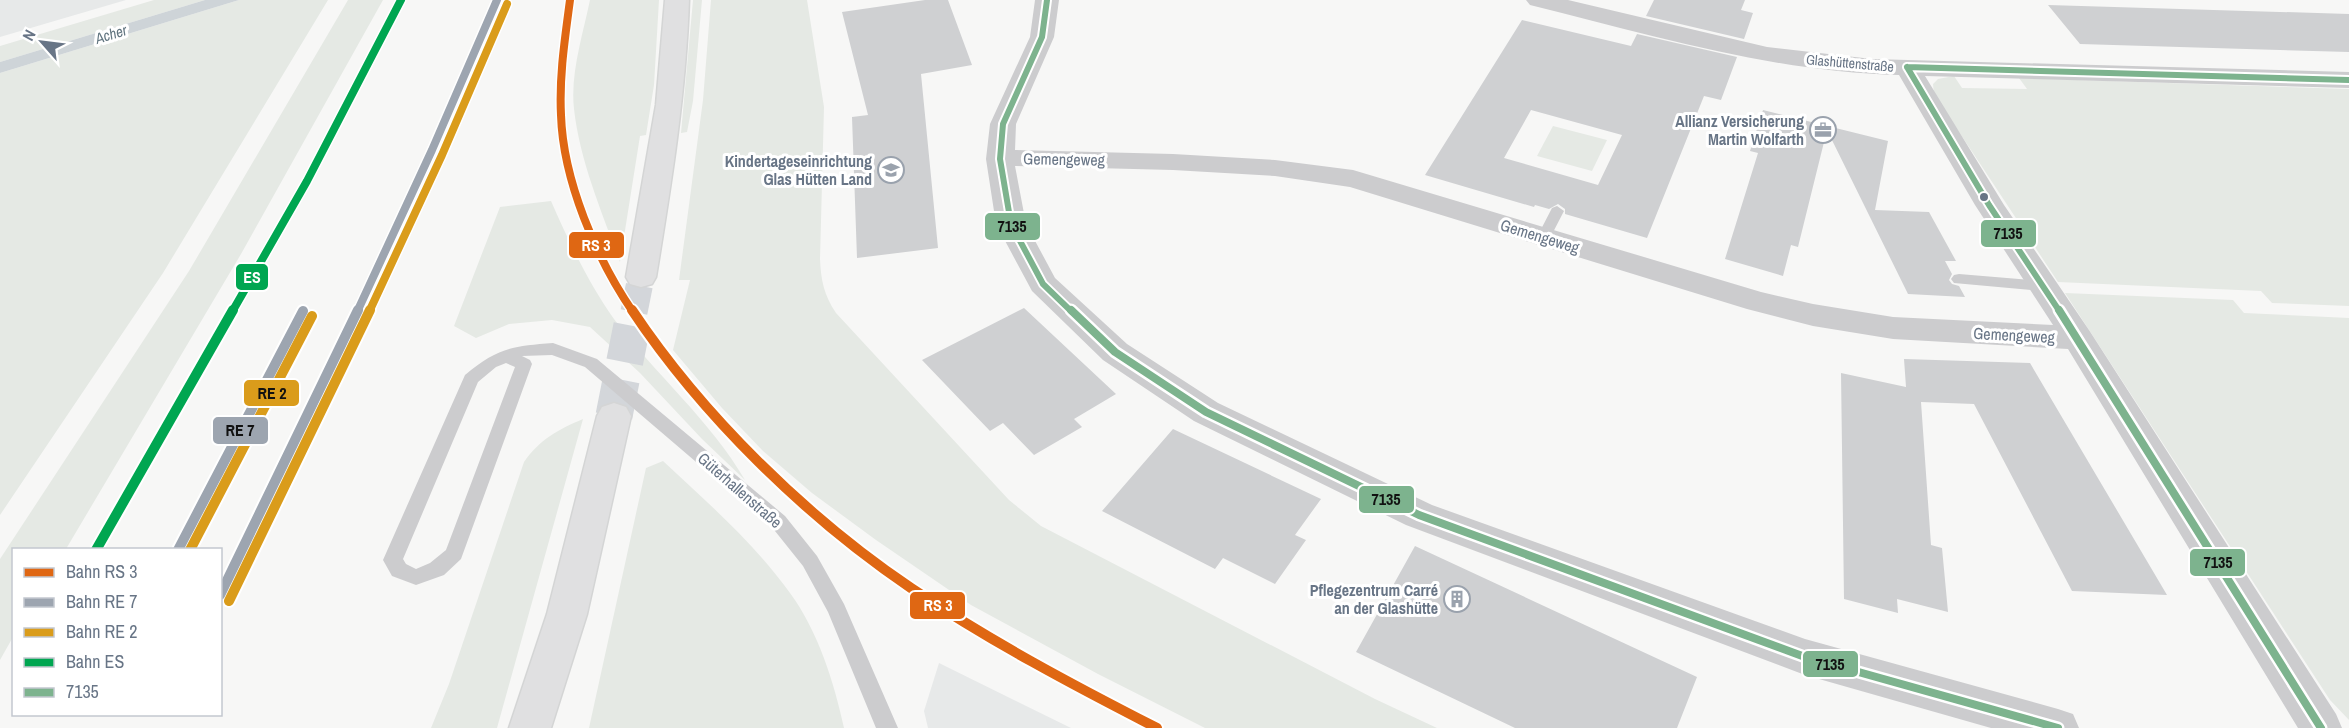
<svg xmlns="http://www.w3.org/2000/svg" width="2349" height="728" font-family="'Archivo Narrow',sans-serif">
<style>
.built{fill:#e7e9e9}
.green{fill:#e5e9e4}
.water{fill:#ced4d8}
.building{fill:#cfd0d2;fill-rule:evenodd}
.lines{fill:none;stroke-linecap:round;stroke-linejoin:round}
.primary-tunnel-far1{stroke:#d3d6da;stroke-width:27;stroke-dasharray:27 14;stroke-linecap:butt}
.primary-tunnel{stroke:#d3d6da;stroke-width:37;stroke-dasharray:37 18;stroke-linecap:butt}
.primary-casing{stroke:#d4d5d5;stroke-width:3}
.service{fill:#ccccce;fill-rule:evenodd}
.minor{fill:#ccccce;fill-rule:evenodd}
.primary{fill:#e0e0e1;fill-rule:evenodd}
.bus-1-far1-casing{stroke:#fff;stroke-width:10}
.bus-1-casing{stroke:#fff;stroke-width:13}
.bus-1-far1{stroke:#7db38e;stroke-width:6}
.bus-1{stroke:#7db38e;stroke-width:8}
.rail-1-far1-casing{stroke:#fff;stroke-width:11}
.rail-1-casing{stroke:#fff;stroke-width:14}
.rail-2-far1-casing{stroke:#fff;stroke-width:11}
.rail-2-casing{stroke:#fff;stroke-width:14}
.rail-3-far1-casing{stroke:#fff;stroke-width:11}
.rail-3-casing{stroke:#fff;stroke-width:14}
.rail-4-far1-casing{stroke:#fff;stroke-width:11}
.rail-4-casing{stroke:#fff;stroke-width:14}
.rail-1-far1{stroke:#df6713;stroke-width:8}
.rail-1{stroke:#df6713;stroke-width:10}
.rail-2-far1{stroke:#9da5b0;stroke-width:8}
.rail-2{stroke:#9da5b0;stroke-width:10}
.rail-3-far1{stroke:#da9c1b;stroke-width:8}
.rail-3{stroke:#da9c1b;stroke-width:10}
.rail-4-far1{stroke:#00a651;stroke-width:8}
.rail-4{stroke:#00a651;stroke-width:10}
.bus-dot{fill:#687586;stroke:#fff;stroke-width:2}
.labels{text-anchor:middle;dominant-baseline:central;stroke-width:6;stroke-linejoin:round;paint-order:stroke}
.far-street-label{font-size:14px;fill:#687586;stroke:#fff}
.far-water-label{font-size:15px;font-style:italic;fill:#637681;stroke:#fff}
.poi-label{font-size:16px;font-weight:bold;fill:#687586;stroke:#fff;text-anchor:end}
.street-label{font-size:16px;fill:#687586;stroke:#fff}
.line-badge{stroke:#fff;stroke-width:2}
.badge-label{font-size:16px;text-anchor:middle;font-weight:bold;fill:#fff}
.pale-badge-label{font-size:16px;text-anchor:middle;font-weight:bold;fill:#111}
</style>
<rect width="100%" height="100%" fill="#f7f7f6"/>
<path class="built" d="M0 0H126L0 37Z
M939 663 1071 728H928L924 711Z"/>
<path class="green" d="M154 0H205L0 62V46Z
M239 0H328L163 273 0 515V73Z
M348 0H383L241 254 66 549 14 550 13 637 0 660V559L189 271Z
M590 0H659L654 85 646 135 640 136 620 262C602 212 580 162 574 109 570 74 583 34 590 0Z
M693 0H702L693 101 687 132 681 133Z
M711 0H807L824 107 820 259C821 281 824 295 836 313L1009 500 1041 526 1375 699 1437 728H1205L1098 674 971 605 876 540 812 493 763 451 722 408 673 350 690 280H679L703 100Z
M1954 76 1962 88 2027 89 2019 78 2349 89V306L2272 303 2261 291 2058 282 1934 94 1933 84 1938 79Z
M1553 126 1607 140 1592 171 1537 156Z
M551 201C568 240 589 284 614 319 655 374 710 420 745 480L702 439 640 373 590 327 552 320 509 324 476 338 454 326 500 207Z
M2065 293 2233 300 2244 313 2349 318V720L2330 700Z
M583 419 497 728H431L449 684 524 462C539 440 559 429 583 419Z
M663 461C708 503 754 543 790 593 818 631 834 682 844 728H589L646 468Z"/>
<path class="water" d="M205 0H239L0 73V62Z"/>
<path class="building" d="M925 0H948L972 65 921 74 938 248 857 258 852 117 868 115 842 12Z
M1654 0H1745L1741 10 1753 13 1744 39 1646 16Z
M2048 5 2349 14V52L2080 44Z
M1522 20 1631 46 1637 34 1737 57 1721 100 1704 96 1647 238 1565 214V209L1558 204 1549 209 1535 205 1534 207 1425 175ZM1531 110 1622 135 1598 185 1504 158Z
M1763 110 1888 141 1875 210 1929 212 1956 261H1945L1952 274 1949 280 1952 284 1959 286 1965 297 1908 294 1827 130 1798 247 1791 245 1783 276 1725 259 1758 153 1750 151Z
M1024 308 1116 394 1074 419 1082 427 1034 455 1003 423 990 431 922 360Z
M1904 359 2030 363 2167 595 2072 591 1974 404 1921 402 1931 545 1942 548 1948 612 1897 599 1898 613 1844 599 1841 373 1906 387Z
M1173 429 1321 499 1295 535 1306 540 1275 584 1223 558 1215 569 1102 511Z
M1415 546 1697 677 1677 728H1515L1356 652Z"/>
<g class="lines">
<path class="primary-tunnel-far1" d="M634 312 641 277"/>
<path class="primary-tunnel" d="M614 416 635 310"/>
<defs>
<path id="primary" d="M665 0H689C686 93 671 185 656 277L652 284 641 287 630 284 626 277 656 105Z
M614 403 626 407 631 416 587 614 551 728H509L547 614 597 416 602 407Z"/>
</defs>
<use href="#primary" class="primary-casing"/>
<path class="service" d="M1557 206 1564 211 1549 240 1544 242 1539 240 1537 237 1552 208Z
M1959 274 2042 281 2050 286 2042 291 1954 283 1951 279 1954 275Z
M553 343 597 359 785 516 817 556 844 604 898 728H876L828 612 803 566 771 526 585 367 552 355 522 356 530 360 532 364 461 559 444 575 416 585 392 576 383 560 465 375C497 348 513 346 553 343ZM506 363 515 367 446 550 430 563 416 569 406 564 403 559 478 382 496 367Z"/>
<path class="minor" d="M1035 0H1059L1054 37 1016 124 1015 150 1173 154 1275 160 1353 170 1761 292 1813 304 1893 317 2053 325 1975 205 1899 75C1773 72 1651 35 1530 5L1526 0H1568L1767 47 1872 59 2349 72V88L1925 76 2004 205 2089 330 2336 714 2342 728H2298L2068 349 1893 339 1813 326 1747 309 1350 187 1275 176 1173 170 1015 166 1026 224 1055 278 1127 344 1218 403 1432 505 1805 639 2058 709 2073 714 2079 728H1991L1805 675 1406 525 1194 421 1103 360 1032 291 996 224 986 159 990 124 1030 37Z"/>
<use href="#primary" class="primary"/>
<defs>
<path id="bus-1-far1" d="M1047 0 1042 37 1003 124 1000 159 1011 224 1043 284 1072 312
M1907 67 1989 205 2060 312
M1907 67 2349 80"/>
<path id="bus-1" d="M1071 310 1115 352 1206 412 1419 515 1805 657 2058 728
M2059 310 2321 728"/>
</defs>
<use href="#bus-1-far1" class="bus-1-far1-casing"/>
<use href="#bus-1" class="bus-1-casing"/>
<use href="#bus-1-far1" class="bus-1-far1"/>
<use href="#bus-1" class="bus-1"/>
<defs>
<path id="rail-1-far1" d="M570 0C565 38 559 76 561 115 563 180 596 258 633 312"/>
<path id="rail-1" d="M632 310C702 415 806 517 911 588 990 641 1073 685 1157 728"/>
<path id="rail-2-far1" d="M357 312 432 150 497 0"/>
<path id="rail-2" d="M178 550 303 311
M220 595 358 310"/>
<path id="rail-3-far1" d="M369 312 442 155 507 4"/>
<path id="rail-3" d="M190 550 312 316
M229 601 370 310"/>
<path id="rail-4-far1" d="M232 312 307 181 401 0"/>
<path id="rail-4" d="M96 550 233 310"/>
</defs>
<use href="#rail-1-far1" class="rail-1-far1-casing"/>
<use href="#rail-1" class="rail-1-casing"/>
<use href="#rail-2-far1" class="rail-2-far1-casing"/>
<use href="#rail-2" class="rail-2-casing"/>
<use href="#rail-3-far1" class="rail-3-far1-casing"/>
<use href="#rail-3" class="rail-3-casing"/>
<use href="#rail-4-far1" class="rail-4-far1-casing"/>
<use href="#rail-4" class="rail-4-casing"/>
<use href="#rail-1-far1" class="rail-1-far1"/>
<use href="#rail-1" class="rail-1"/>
<use href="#rail-2-far1" class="rail-2-far1"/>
<use href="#rail-2" class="rail-2"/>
<use href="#rail-3-far1" class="rail-3-far1"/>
<use href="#rail-3" class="rail-3"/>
<use href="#rail-4-far1" class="rail-4-far1"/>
<use href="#rail-4" class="rail-4"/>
</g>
<defs>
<symbol id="office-ring" viewBox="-11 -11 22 22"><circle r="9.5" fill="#fff" stroke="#9aa2ad" stroke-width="1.5"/><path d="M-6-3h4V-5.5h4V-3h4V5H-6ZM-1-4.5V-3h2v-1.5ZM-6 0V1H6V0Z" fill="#9aa2ad"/></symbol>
<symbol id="school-ring" viewBox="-11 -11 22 22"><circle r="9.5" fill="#fff" stroke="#9aa2ad" stroke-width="1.5"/><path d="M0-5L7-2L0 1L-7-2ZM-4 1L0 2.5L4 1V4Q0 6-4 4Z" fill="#9aa2ad"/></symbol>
<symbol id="building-ring" viewBox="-11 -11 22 22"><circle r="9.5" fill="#fff" stroke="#9aa2ad" stroke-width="1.5"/><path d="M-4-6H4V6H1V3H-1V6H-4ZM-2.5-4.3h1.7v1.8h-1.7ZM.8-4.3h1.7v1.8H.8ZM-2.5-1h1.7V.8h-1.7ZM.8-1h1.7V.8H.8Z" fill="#9aa2ad"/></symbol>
</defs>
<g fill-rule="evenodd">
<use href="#office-ring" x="1808" y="115" width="30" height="30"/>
<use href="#school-ring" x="876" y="155" width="30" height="30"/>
<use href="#building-ring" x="1442" y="584" width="30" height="30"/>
</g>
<circle class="bus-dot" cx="1984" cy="197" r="5"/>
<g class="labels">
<g class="far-street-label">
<text transform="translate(1850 63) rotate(5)">Glashüttenstraße</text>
</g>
<g class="far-water-label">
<text transform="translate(111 34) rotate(-17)">Acher</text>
</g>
<g class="poi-label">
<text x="1804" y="121">Allianz Versicherung<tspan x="1804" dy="18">Martin Wolfarth</tspan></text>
<text x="872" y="161">Kindertageseinrichtung<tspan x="872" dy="18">Glas Hütten Land</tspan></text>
<text x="1438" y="590">Pflegezentrum Carré<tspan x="1438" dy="18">an der Glashütte</tspan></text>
</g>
<g class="street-label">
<text transform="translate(1064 159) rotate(1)">Gemengeweg</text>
<text transform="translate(1540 236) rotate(17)">Gemengeweg</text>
<text transform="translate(2014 335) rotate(3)">Gemengeweg</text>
<text transform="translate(740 490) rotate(41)">Güterhallenstraße</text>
</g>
</g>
<g class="line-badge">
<rect x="984" y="212" width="57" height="29" rx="6" fill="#7db38e"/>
<rect x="1980" y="219" width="57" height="29" rx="6" fill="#7db38e"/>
<rect x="568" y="231" width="57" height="28" rx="6" fill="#df6713"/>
<rect x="235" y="263" width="34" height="28" rx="6" fill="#00a651"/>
<rect x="243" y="379" width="57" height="28" rx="6" fill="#da9c1b"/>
<rect x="212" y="416" width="57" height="29" rx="6" fill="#9da5b0"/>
<rect x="1358" y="485" width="57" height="29" rx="6" fill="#7db38e"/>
<rect x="2189" y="548" width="57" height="29" rx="6" fill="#7db38e"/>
<rect x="909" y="591" width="57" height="29" rx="6" fill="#df6713"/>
<rect x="1802" y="650" width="57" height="28" rx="6" fill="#7db38e"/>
</g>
<g class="badge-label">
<text x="596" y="251">RS 3</text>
<text x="252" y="283">ES</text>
<text x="938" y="611">RS 3</text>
</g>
<g class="pale-badge-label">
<text x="1012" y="232">7135</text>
<text x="2008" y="239">7135</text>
<text x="272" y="399">RE 2</text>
<text x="240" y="436">RE 7</text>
<text x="1386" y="505">7135</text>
<text x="2218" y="568">7135</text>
<text x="1830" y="670">7135</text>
</g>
<rect x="12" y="548" width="210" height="168" fill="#ffffff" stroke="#c3c8cf" stroke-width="1.5"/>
<rect x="24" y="568" width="30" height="9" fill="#df6713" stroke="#c3c8cf" stroke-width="1.5"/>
<text x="66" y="578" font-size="18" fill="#687586">Bahn RS 3</text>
<rect x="24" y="598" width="30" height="9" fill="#9da5b0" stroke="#c3c8cf" stroke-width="1.5"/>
<text x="66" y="608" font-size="18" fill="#687586">Bahn RE 7</text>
<rect x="24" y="628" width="30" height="9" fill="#da9c1b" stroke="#c3c8cf" stroke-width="1.5"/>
<text x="66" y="638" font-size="18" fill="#687586">Bahn RE 2</text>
<rect x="24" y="658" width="30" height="9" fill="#00a651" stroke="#c3c8cf" stroke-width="1.5"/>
<text x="66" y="668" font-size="18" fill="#687586">Bahn ES</text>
<rect x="24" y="688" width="30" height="9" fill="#7db38e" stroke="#c3c8cf" stroke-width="1.5"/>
<text x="66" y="698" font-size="18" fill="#687586">7135</text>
<g transform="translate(42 42) rotate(298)" stroke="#ffffff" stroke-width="4.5" paint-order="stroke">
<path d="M0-4.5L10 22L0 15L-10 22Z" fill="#687586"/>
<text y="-9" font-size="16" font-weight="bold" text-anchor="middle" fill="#687586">N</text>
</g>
</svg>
